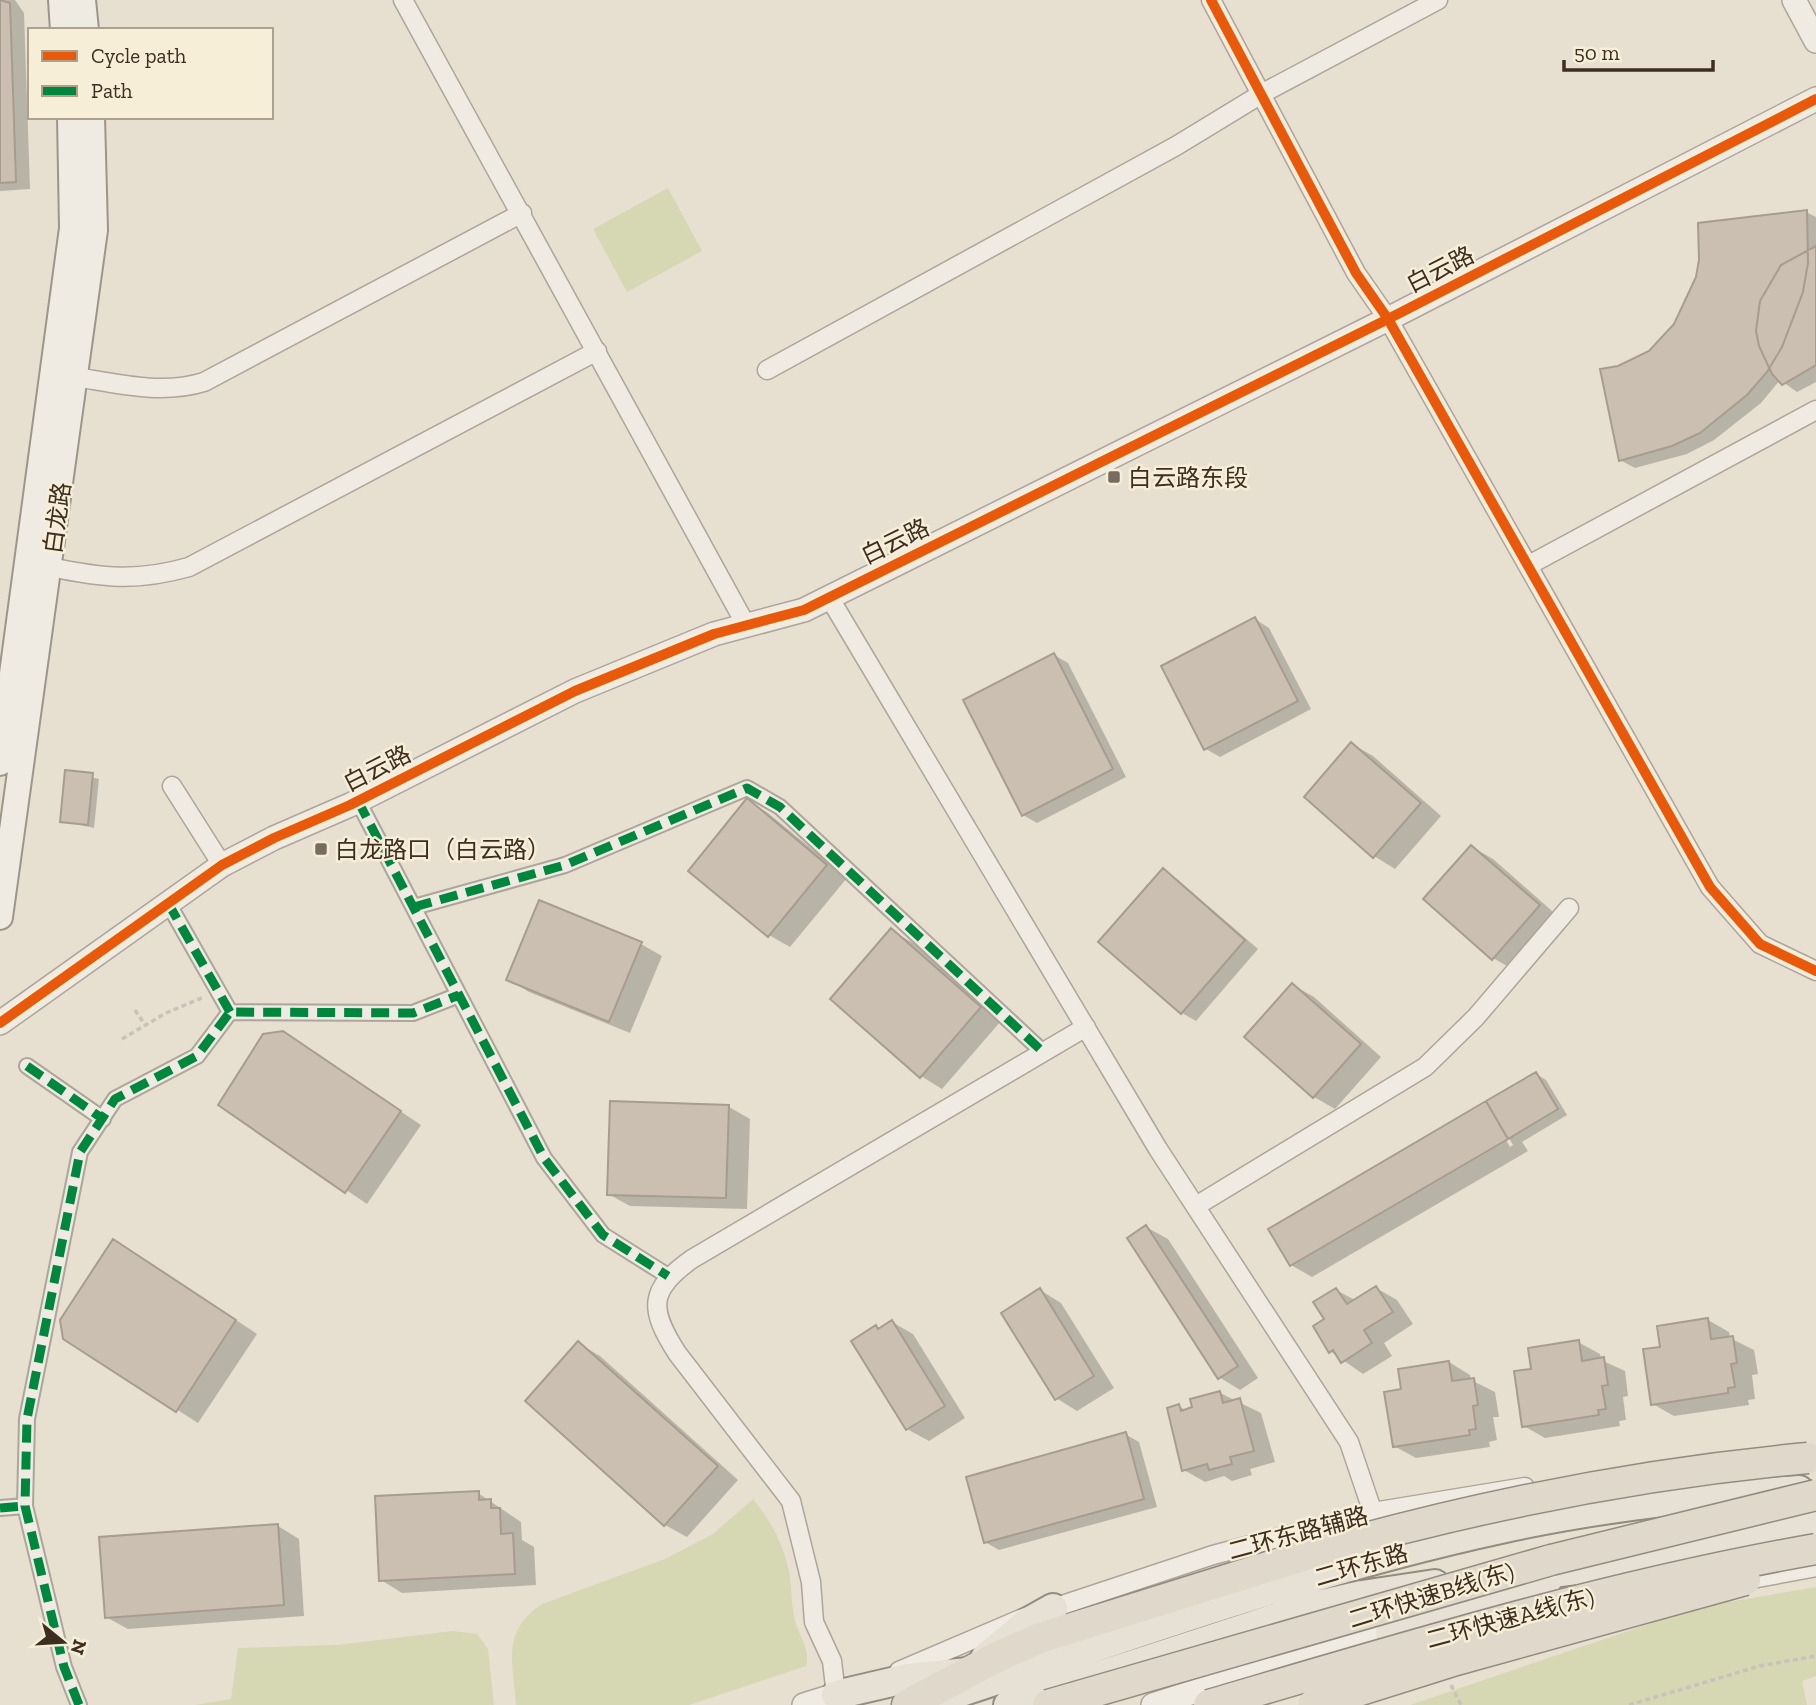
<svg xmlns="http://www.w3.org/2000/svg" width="1816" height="1705" font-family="'Zilla Slab','Noto Sans SC',serif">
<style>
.green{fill:#d6d7b3}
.shadow{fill:#0003;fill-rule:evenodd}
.building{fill:#cbbfb2;stroke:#a89c90;stroke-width:2}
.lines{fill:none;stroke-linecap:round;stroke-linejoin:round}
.pedestrian-casing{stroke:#ada599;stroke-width:18}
.minor-casing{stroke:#ada599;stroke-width:21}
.tertiary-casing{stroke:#ada599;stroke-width:26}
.secondary-casing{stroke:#9c958a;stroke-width:28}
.primary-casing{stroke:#928b80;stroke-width:32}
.trunk-casing{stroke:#928b80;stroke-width:33}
.path{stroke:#c8c2b9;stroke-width:3.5;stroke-dasharray:5 3.5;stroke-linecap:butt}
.pedestrian{stroke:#efebe3;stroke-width:14}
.minor{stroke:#efebe3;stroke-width:18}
.tertiary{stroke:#efebe3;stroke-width:23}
.secondary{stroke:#efebe3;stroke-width:24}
.primary{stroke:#e6e1d4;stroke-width:28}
.trunk{stroke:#e0d9cb;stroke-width:30}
.trunk-bridge-casing{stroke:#928b80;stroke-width:33;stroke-linecap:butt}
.trunk-bridge{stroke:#e0d9cb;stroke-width:30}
.quiet{stroke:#00873e;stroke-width:9;stroke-dasharray:18 9;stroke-linecap:butt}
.cycleway-casing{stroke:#f7eed8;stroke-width:15}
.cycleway{stroke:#e8590c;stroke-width:10}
.poi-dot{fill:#786c5e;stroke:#f7eed8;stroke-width:2.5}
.labels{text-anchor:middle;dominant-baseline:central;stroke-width:5;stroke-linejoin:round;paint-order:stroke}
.street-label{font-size:24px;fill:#3d2e20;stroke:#f7eed8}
.poi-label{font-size:24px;fill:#3d2e20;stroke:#f7eed8;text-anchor:start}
</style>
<rect width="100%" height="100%" fill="#e7e0d1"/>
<path class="green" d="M668 188 702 251 627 292 593 229Z
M753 1499C771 1521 783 1543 789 1571 792 1587 791 1604 795 1620 799 1637 811 1650 806 1666L689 1705H516C513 1662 501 1631 542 1604L665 1559 713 1534Z
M1816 1587V1676L1802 1681 1807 1705H1410L1699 1607Z
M453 1631 477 1634 488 1649 494 1705H195L231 1699 238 1648 336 1645Z"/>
<path class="shadow" d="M0 0H15L24 13 30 189 0 191Z
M1806 212 1816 217V382L1797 392 1780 380 1761 403 1714 440 1687 454 1635 468 1620 460 1618 368 1650 352Z
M1255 619 1269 628 1311 709 1220 757 1206 749 1164 667Z
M1054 655 1068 663 1126 777 1037 823 1023 815Z
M1352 744 1373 756 1441 816 1395 869 1374 856Z
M67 772 99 779 94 828 62 821Z
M747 800 768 813 847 878 790 947 769 935Z
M1472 847 1493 859 1560 918 1514 970 1493 958Z
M1163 871 1177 879 1258 949 1196 1021 1182 1013Z
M892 931 913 943 1001 1021 942 1089 921 1076Z
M641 944 662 956 630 1033 529 992 508 979Z
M1293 985 1314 997 1381 1057 1335 1109 1314 1097 1247 1037Z
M283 1033 421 1125 367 1204 220 1104Z
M1536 1074 1546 1080 1567 1115 1522 1142 1528 1151 1312 1277 1291 1265ZM1494 1119H1498L1513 1145 1510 1147Z
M729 1107 750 1119 747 1209 630 1206 608 1194Z
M1146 1227 1168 1239 1258 1378 1240 1390 1219 1377Z
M135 1253 257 1334 198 1423 65 1338Z
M1376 1288 1397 1300 1413 1324 1384 1343 1392 1356 1363 1374 1330 1351 1326 1320 1336 1290 1355 1300Z
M1040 1290 1061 1303 1114 1388 1077 1411 1056 1398Z
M1708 1320 1729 1332 1730 1338 1754 1350 1758 1374 1752 1375 1755 1399 1748 1400 1749 1405 1674 1416 1653 1404 1662 1348Z
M892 1322 913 1334 965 1418 929 1441 907 1429 876 1327 880 1330Z
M1578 1342 1600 1354 1601 1360 1625 1371 1628 1396 1623 1397 1626 1420 1619 1421 1620 1426 1545 1438 1524 1426 1533 1370Z
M578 1343 600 1356 738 1480 687 1537 665 1525 527 1401Z
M1449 1362 1470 1375 1471 1380 1495 1392 1499 1417H1493L1497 1440 1489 1442 1490 1447 1416 1458 1394 1446 1404 1391Z
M1220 1393 1261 1413 1275 1462 1250 1469 1252 1475 1232 1481 1224 1476 1205 1482 1184 1470 1179 1406 1187 1411Z
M1125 1434 1139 1442 1157 1507 999 1550 985 1542Z
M478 1493 521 1522 522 1540 534 1547 536 1585 402 1593 381 1580Z
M278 1526 299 1539 304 1616 128 1629 106 1617Z"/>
<path class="building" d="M0 0 10 3 16 182 0 183Z
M1807 210 1808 263 1803 292 1782 347 1767 372 1747 395 1700 433 1672 446 1619 461 1600 369 1618 366 1649 351 1674 324 1696 277 1699 260 1698 223Z
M1816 246V365L1782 385 1772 374 1759 346 1756 331 1760 301 1781 265Z
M1255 617 1298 701 1204 750 1161 666Z
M1054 653 1113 769 1022 816 963 700Z
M1351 742 1421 803 1373 858 1304 797Z
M65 770 93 773 88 825 60 822Z
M747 798 827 865 768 937 688 871Z
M1471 845 1540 905 1492 960 1423 899Z
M1163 868 1245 940 1181 1014 1098 942Z
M539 900 642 942 609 1022 506 980Z
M891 928 981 1007 920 1078 830 999Z
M1292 983 1361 1044 1313 1098 1244 1037Z
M283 1031 401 1111 345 1193 218 1105 263 1034Z
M1536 1072 1558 1109 1508 1139 1486 1101Z
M610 1101 729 1105 726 1198 607 1195Z
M1486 1101 1508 1139 1290 1266 1268 1229Z
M1146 1225 1238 1366 1218 1379 1127 1238Z
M113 1239 236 1320 176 1412 63 1339 60 1320Z
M1376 1286 1393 1312 1364 1330 1372 1343 1341 1363 1333 1350 1329 1353 1313 1326 1324 1319 1313 1302 1336 1288 1347 1304Z
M1040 1288 1094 1376 1055 1400 1001 1313Z
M1708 1318 1711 1339 1733 1336 1737 1363 1731 1364 1735 1387 1728 1388V1393L1651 1405 1643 1349 1660 1347 1657 1326Z
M892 1320 945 1406 906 1430 851 1341 876 1325 878 1329Z
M1579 1340 1582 1361 1604 1357 1608 1385 1602 1386 1606 1409 1598 1410 1599 1415 1522 1427 1514 1371 1531 1369 1528 1348Z
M578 1341 718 1466 664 1526 525 1401Z
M1449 1361 1452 1381 1474 1378 1478 1405 1473 1406 1476 1429 1469 1430 1470 1435 1393 1447 1384 1392 1401 1389 1398 1369Z
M1220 1391 1223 1403 1240 1398 1254 1451 1230 1457 1232 1464 1209 1470 1207 1464 1182 1471 1167 1408 1179 1404 1181 1411 1192 1407 1190 1399Z
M1126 1432 1144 1499 984 1543 966 1477Z
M479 1491V1500L491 1499V1508H500L501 1534 513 1533 515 1574 379 1581 375 1496Z
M278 1524 284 1605 105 1618 99 1537Z"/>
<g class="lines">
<defs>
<path id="pedestrian" d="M358 801 544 1158 603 1235 668 1276
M168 903 230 1012
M414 907 565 865 747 788 780 807 1043 1052
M27 1066 103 1119
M0 1508 25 1506
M79 1705 64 1667 25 1506 27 1419 80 1152 115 1099 197 1056 230 1012 413 1013 459 995"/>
<path id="minor" d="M403 0 746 625
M1211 0 1356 273 1388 319 1710 887 1760 944 1816 971
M767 370 1176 146 1263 93 1438 0
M76 377C119 384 162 395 204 382L522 213
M1529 565 1816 410
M50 567C103 578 136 582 189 567L597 351
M829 597 1158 1149 1349 1442 1373 1513
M172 786 222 865
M1196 1206 1425 1067 1476 1017 1569 908
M1736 1582 1816 1567
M899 1671 1023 1618 1213 1555 1379 1511 1525 1487
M843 1692 836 1695 832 1661 814 1622 811 1582 791 1501 677 1353C649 1309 648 1290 692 1259L1086 1027"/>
<path id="tertiary" d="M1794 0 1816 41
M0 1023 222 865 274 838 350 805 575 691 714 634 804 610 1388 319 1816 99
M804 1705 836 1695
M1153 1705 1330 1648 1390 1633"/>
<path id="secondary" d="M61 0 63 30
M83 0 86 30
M0 763 72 228 70 117
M0 917 95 230 92 117"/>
<path id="primary" d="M1521 1577 1608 1566 1816 1525
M1390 1633 1433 1622 1547 1581
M985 1658 1028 1622 1053 1608
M836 1695 909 1678 968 1672
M931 1702C1120 1640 1309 1570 1505 1528 1602 1507 1700 1496 1799 1490
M1008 1705 1310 1607 1362 1595 1435 1584"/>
<path id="trunk" d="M907 1705 997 1657 1040 1638 1322 1550"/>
</defs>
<use href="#pedestrian" class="pedestrian-casing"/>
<use href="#minor" class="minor-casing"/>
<use href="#tertiary" class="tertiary-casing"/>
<use href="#secondary" class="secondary-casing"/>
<use href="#primary" class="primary-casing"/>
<use href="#trunk" class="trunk-casing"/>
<path class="path" d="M135 1010 145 1025
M122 1039 166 1013 204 997
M1451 1685 1461 1705
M1629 1705 1760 1666 1816 1656"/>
<use href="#pedestrian" class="pedestrian"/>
<use href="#minor" class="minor"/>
<use href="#tertiary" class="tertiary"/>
<use href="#secondary" class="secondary"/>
<use href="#primary" class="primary"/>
<use href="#trunk" class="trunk"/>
<defs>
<path id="trunk-bridge" d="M1322 1550C1481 1505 1643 1473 1808 1458
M1048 1705 1551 1560 1816 1495
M1209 1705C1413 1645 1606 1586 1816 1549
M1313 1705 1456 1660 1745 1580"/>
</defs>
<use href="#trunk-bridge" class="trunk-bridge-casing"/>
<use href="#trunk-bridge" class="trunk-bridge"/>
<path class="quiet" d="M358 801 544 1158 603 1235 668 1276
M168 903 230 1012
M414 907 565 865 747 788 780 807 1043 1052
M27 1066 103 1119
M0 1508 25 1506
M79 1705 64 1667 25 1506 27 1419 80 1152 115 1099 197 1056 230 1012 413 1013 459 995"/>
<defs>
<path id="cycleway" d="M1211 0 1356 273 1388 319 1710 887 1760 944 1816 971
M0 1023 222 865 274 838 350 805 575 691 714 634 804 610 1388 319 1816 99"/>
</defs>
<use href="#cycleway" class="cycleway-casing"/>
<use href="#cycleway" class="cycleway"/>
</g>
<g class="poi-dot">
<rect x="1107" y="470" width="14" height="14" rx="3.5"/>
<rect x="314" y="842" width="14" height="14" rx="3.5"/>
</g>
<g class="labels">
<g class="street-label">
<text transform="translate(1440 269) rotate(-27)">白云路</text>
<text transform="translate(57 518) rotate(-82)">白龙路</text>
<text transform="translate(895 541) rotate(-26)">白云路</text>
<text transform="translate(377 768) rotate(-27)">白云路</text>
<text transform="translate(1298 1533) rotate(-15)">二环东路辅路</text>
<text transform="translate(1361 1565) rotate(-16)">二环东路</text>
<text transform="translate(1431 1595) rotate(-17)">二环快速B线(东)</text>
<text transform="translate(1510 1618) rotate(-15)">二环快速A线(东)</text>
</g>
<g class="poi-label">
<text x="1128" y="477">白云路东段</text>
<text x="335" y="849">白龙路口（白云路）</text>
</g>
</g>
<rect x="28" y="28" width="245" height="91" fill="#f7eed8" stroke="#ada18e" stroke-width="2"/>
<rect x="42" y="51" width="35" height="10" fill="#e8590c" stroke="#ada18e" stroke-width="2"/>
<text x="91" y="63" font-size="21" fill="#3d2e20">Cycle path</text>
<rect x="42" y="86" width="35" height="10" fill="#00873e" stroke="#ada18e" stroke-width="2"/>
<text x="91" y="98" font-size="21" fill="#3d2e20">Path</text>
<g transform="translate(63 1642) rotate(108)" stroke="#f7eed8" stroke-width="5" paint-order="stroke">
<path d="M0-5L12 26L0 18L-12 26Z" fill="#3d2e20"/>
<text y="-10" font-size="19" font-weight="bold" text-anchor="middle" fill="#3d2e20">N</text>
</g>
<path d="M1564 60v10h149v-10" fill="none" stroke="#3d2e20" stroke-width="3.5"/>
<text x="1574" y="60" font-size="21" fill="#3d2e20" stroke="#f7eed8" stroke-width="5" paint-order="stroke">50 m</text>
</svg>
